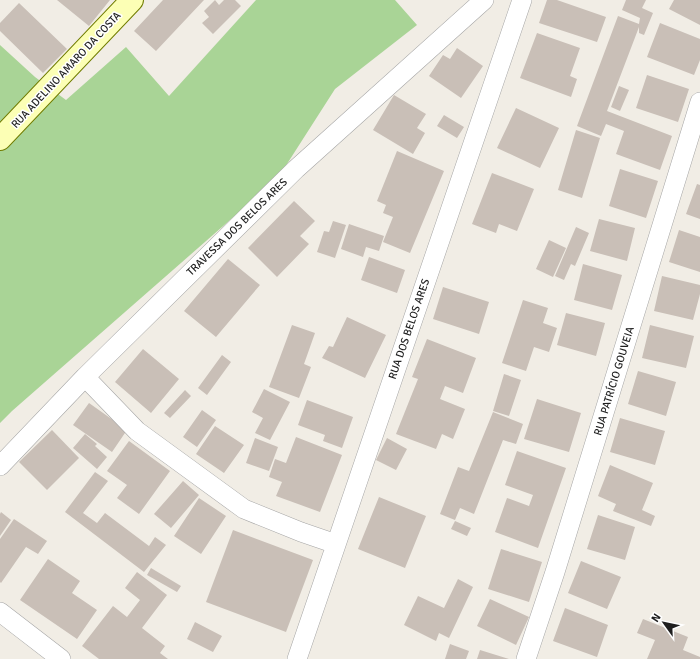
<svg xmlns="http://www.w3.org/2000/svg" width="700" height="659" font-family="Signika,sans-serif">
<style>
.forest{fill:#a9d496}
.building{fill:#c9bfb7}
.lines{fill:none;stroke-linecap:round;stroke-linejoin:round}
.street-casing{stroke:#a6a6a6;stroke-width:20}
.secondary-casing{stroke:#717d00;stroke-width:24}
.street{stroke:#fff;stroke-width:19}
.secondary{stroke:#fcffb5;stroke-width:22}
.labels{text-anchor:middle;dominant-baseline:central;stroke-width:3;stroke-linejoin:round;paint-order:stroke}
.street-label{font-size:11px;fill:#1f1f1f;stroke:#fff}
</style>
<rect width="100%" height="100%" fill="#f1ede5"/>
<path class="forest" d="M256 0H395L417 25 335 89 278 178 12 411 0 423V45L35 77 66 100 126 47 169 96Z"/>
<path class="building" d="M57 0H110L89 26Z
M163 0H204L156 51 134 31Z
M215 0 219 5 224 0H235L241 6 213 34 202 23 209 17 204 11Z
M547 0H557L606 17 597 42 539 23Z
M626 0H646L642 8 653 13 644 35 639 33V27L607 111 672 136 660 170 616 154 624 131 606 124 601 136 577 126 618 16 639 24 640 18 622 10Z
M674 0H700V25L669 9Z
M19 3 67 49 43 73 0 31V23Z
M660 23 700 39V60L694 75 647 57Z
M537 33 580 48 570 76 577 79 571 97 520 78Z
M457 48 483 66 461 98 429 76 443 55 450 59Z
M647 75 689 89 678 122 636 108Z
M619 86 629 90 620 111 611 107Z
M394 95 426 114 417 128 425 133 413 154 373 130Z
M516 108 559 128 540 168 497 148Z
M444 115 464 127 457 138 437 126Z
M576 130 600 138 582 198 558 190Z
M397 151 444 171 410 253 383 242 393 217 383 213 386 205 377 201Z
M620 169 658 181 646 218 609 206Z
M492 173 534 189 517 231 499 224 496 233 472 224Z
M697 184 700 185V219L686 214Z
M294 201 315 221 300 236 309 244 277 277 248 248Z
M599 219 635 228 627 261 590 251Z
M333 221 346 225 335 258 317 252 324 231 329 232Z
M349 224 384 236 379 251 366 247 363 257 341 249Z
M576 227 589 233 575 266 571 264 564 280 555 276Z
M679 230 700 237V272L669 262Z
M549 240 566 248 553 277 536 269Z
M369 257 405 270 397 293 361 280Z
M228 259 260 285 216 337 184 311Z
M583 264 622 275 612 310 574 300Z
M662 276 700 285V294L693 320 654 311Z
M443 287 489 302 479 334 433 319Z
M523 300 548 308 543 323 557 328 549 352 534 347 526 371 502 363Z
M566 313 605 323 596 356 557 345Z
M347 317 386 335 365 378 322 358 329 346 333 347Z
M292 325 315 333 304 364 311 367 299 398 269 387Z
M650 325 694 336 686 368 642 358Z
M427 339 476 358 463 393 445 386 440 399 465 409 453 439 442 434 436 449 396 434 418 379 412 377Z
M143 349 179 379 151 413 115 382Z
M222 355 231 362 207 395 198 388Z
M638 371 676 382 666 416 628 404Z
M504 374 521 380 509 416 493 411Z
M264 389 290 402 270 440 255 433 263 418 252 412Z
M185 390 191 396 170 418 164 413Z
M537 399 581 413 569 452 524 439Z
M307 400 353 417 342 448 323 441 325 435 298 425Z
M89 403 127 430 112 452 73 425Z
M202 410 216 420 197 447 183 437Z
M493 412 523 424 516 444 503 440 474 514 460 508 455 520 440 514 458 467 469 471Z
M620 418 665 431 655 465 610 452Z
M215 426 244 445 224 473 196 454Z
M52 430 79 458 47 490 19 462Z
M85 434 97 444 95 446 107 457 97 469 73 448Z
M296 437 342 455 320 512 276 496 282 482 269 477 275 459 286 463Z
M255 438 278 447 269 471 246 463Z
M387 438 407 449 396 470 376 460Z
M129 441 170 471 139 514 117 498 127 485 107 471Z
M517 451 566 468 538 548 495 532 507 498 529 506 533 495 505 485Z
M610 465 653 483 642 510 655 516 651 526 613 511 616 504 598 496Z
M95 472 108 481 83 513 97 523 105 513 149 546 155 537 166 545 144 572 65 512Z
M183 481 199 495 171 528 154 514Z
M379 497 426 516 405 568 358 549Z
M199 498 226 516 201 554 174 536Z
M1 512 11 520 0 536V514Z
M598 515 635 527 625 560 587 549Z
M14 519 47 541 38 554 26 547 1 583 0 582V539Z
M455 521 471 528 467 536 451 529Z
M233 530 313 560 286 632 206 602Z
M501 549 542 562 529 602 488 589Z
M48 559 80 581 72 593 97 610 77 639 20 600Z
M581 561 621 577 607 609 568 593Z
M151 568 181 586 177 592 147 575Z
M137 572 167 595 142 628 165 646 160 653 168 659H99L82 646 113 606 127 617 140 600 125 588Z
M458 579 473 587 449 638 439 633 436 641 404 625 418 596 444 608Z
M490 599 529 617 516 645 477 626Z
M565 608 608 625 597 657 553 641Z
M643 619 688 637 683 650 700 657V659H647L655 640 637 633Z
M195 622 222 636 213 652 187 639Z
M450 644 469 651 466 659H445Z
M480 650 509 659H477Z"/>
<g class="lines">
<defs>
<path id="street" d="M85 377 137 431 244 509 301 532 336 544
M0 466 85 377 296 169 484 0
M0 612 61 659
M297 659 522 0
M526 659 555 572 700 102"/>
<path id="secondary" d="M0 139 132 0"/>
</defs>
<use href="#street" class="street-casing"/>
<use href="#secondary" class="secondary-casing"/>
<use href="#street" class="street"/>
<use href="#secondary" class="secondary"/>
</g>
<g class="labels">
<g class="street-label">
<text transform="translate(66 70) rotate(-47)">RUA ADELINO AMARO DA COSTA</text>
<text transform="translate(237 227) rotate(-44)">TRAVESSA DOS BELOS ARES</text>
<text transform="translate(409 329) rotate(-71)">RUA DOS BELOS ARES</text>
<text transform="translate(614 381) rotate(-73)">RUA PATRÍCIO GOUVEIA</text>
</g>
</g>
<g transform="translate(664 623) rotate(303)" stroke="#ffffff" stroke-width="3" paint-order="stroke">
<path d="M0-3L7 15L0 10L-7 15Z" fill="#1f1f1f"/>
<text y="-6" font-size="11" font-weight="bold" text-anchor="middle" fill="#1f1f1f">N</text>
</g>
</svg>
